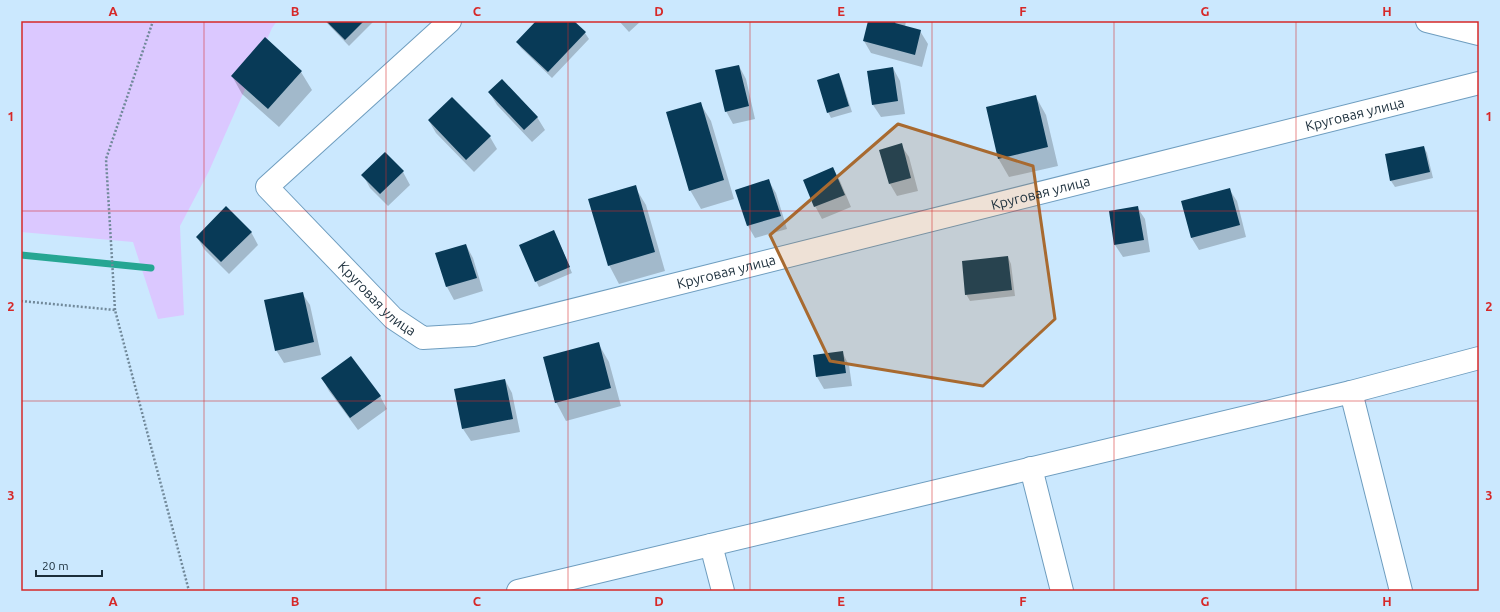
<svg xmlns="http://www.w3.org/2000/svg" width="1500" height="612" font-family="Ubuntu,sans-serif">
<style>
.green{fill:#dbc8ff}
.shadow{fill:#0003}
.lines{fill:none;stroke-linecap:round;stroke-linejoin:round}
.stream{stroke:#26a693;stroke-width:7}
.building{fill:#083a57}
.minor-casing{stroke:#6e9dbf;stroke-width:24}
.path{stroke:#71899a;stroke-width:2.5;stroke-dasharray:2 2;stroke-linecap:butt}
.minor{stroke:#fff;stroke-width:22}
.marked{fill:#a86a30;fill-opacity:0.2;stroke:#a86a30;stroke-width:3;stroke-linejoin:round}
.grid{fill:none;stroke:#d62828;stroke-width:1;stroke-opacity:0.55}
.labels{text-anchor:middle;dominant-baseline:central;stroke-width:4;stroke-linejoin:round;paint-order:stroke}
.street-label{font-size:14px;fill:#1a2d3a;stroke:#cbe8fe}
.neatline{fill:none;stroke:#d62828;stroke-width:1.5}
.grid-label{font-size:13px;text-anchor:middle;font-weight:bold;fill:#d62828}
</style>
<rect width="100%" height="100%" fill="#cbe8fe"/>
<path class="green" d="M21 21H277L272 28 209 171 180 226 184 315 158 319 133 242 21 232Z"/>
<path class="shadow" d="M325 21H374L349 46Z
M537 21H573L585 33 589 39 552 78 521 48 517 42Z
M619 21H641L629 32Z
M869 21H906L905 27 920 31 928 44 922 67 871 53 864 41Z
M739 66 746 79 755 119 733 124 726 111Z
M893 68 900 81 905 114 881 117 873 105 868 72Z
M301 72 312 90 279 127 242 94 232 76Z
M839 75 842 81 852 112 831 118 828 112Z
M489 92 537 117 545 130 532 142 497 105Z
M1036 97 1046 115 1058 166 1009 177 998 158Z
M700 103 711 121 734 199 701 209 690 190Z
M429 121 490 137 497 149 474 172 436 133Z
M901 145 909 157 918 191 897 196 890 184Z
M1424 147 1427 153 1433 178 1395 187 1391 181Z
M833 168 840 181 851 207 822 219 815 206Z
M403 172 410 185 388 206 370 188 363 175Z
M768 180 776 193 787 229 755 238 748 226 737 190Z
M635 187 646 205 665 271 619 284 609 265Z
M1229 189 1237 201 1246 237 1199 250 1191 237Z
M1137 207 1145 219 1150 252 1123 257 1115 245Z
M251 232 258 245 229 274 204 249 197 237Z
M557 237 572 273 539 287 536 281Z
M466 245 473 258 483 291 454 300 447 287 437 254Z
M1008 257 1011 264 1015 296 970 301 966 294Z
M302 293 310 305 321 355 284 363 276 350Z
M598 343 609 362 621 406 566 421 556 402Z
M842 352 849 365 852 386 824 389 817 377 814 356Z
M322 378 380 396 387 409 358 430 329 391Z
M505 380 512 393 520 432 471 441 463 429Z"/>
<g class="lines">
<path class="stream" d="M21 255 151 268"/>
</g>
<path class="building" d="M326 21H364L345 40Z
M536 21H574L586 32 548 72 516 42Z
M868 21H896L895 23 921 30 915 55 863 41Z
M265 37 302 71 268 109 231 76Z
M739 65 749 106 725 112 715 70Z
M893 67 898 101 872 105 867 71Z
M839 73 849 106 827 113 817 80Z
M502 79 538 117 524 130 488 92Z
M1036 95 1048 147 998 159 986 107Z
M452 97 491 136 466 160 428 120Z
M701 102 724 180 689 191 666 112Z
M902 143 911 178 889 184 879 150Z
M1424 146 1430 172 1390 181 1385 154Z
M385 152 404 171 380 194 361 175Z
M833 167 845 195 814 207 803 180Z
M769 179 781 216 747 226 735 190Z
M636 185 655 252 608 266 588 199Z
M1230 188 1240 225 1191 238 1181 201Z
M226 206 252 232 221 262 196 237Z
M1138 206 1144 240 1114 245 1109 211Z
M554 230 570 267 535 282 519 245Z
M466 244 477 278 446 287 435 253Z
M1008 256 1012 290 965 295 962 261Z
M303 292 314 342 275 351 264 300Z
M599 342 611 388 555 403 543 357Z
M843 351 846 373 816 377 813 355Z
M351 356 381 396 350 418 321 378Z
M505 379 513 419 462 429 454 389Z"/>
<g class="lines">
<defs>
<g id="minor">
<path id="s1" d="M450 21 267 187 393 318 423 338 473 335 1479 83"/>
<path d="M1427 21 1479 34"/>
<path d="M1351 392 1401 591"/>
<path d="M1031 468 1062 591"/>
<path d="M711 545 723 591"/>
<path d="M518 591 1351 392 1479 358"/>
</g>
</defs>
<use href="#minor" class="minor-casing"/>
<path class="path" d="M21 301 115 310 189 591
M115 310 106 159 153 21"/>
<use href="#minor" class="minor"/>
</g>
<path class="marked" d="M898 124 1033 166 1055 319 983 386 830 361 770 235Z"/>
<path class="grid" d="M204 21V591M386 21V591M568 21V591M750 21V591M932 21V591M1114 21V591M1296 21V591M21 211H1479M21 401H1479"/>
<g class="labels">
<g class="street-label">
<text stroke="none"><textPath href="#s1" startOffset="1424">Круговая улица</textPath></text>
<text stroke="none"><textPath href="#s1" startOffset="1100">Круговая улица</textPath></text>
<text stroke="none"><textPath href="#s1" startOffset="776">Круговая улица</textPath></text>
<text stroke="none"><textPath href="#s1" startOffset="404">Круговая улица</textPath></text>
</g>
</g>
<rect width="1500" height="612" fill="none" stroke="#cbe8fe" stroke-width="44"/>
<path d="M36 570v6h66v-6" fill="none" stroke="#1a2d3a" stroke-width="2"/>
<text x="42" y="570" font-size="12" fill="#1a2d3a" stroke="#cbe8fe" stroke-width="3" paint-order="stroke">20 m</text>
<rect x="22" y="22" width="1456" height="568" class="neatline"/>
<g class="grid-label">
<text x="113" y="16">A</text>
<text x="295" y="16">B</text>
<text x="477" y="16">C</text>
<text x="659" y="16">D</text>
<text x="841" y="16">E</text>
<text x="1023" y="16">F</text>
<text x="1205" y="16">G</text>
<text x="1387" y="16">H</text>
<text x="11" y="121">1</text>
<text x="1489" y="121">1</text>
<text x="11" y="311">2</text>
<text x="1489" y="311">2</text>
<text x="11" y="500">3</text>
<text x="1489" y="500">3</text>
<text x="113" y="606">A</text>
<text x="295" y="606">B</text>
<text x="477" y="606">C</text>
<text x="659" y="606">D</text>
<text x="841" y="606">E</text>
<text x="1023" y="606">F</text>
<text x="1205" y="606">G</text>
<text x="1387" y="606">H</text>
</g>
</svg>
